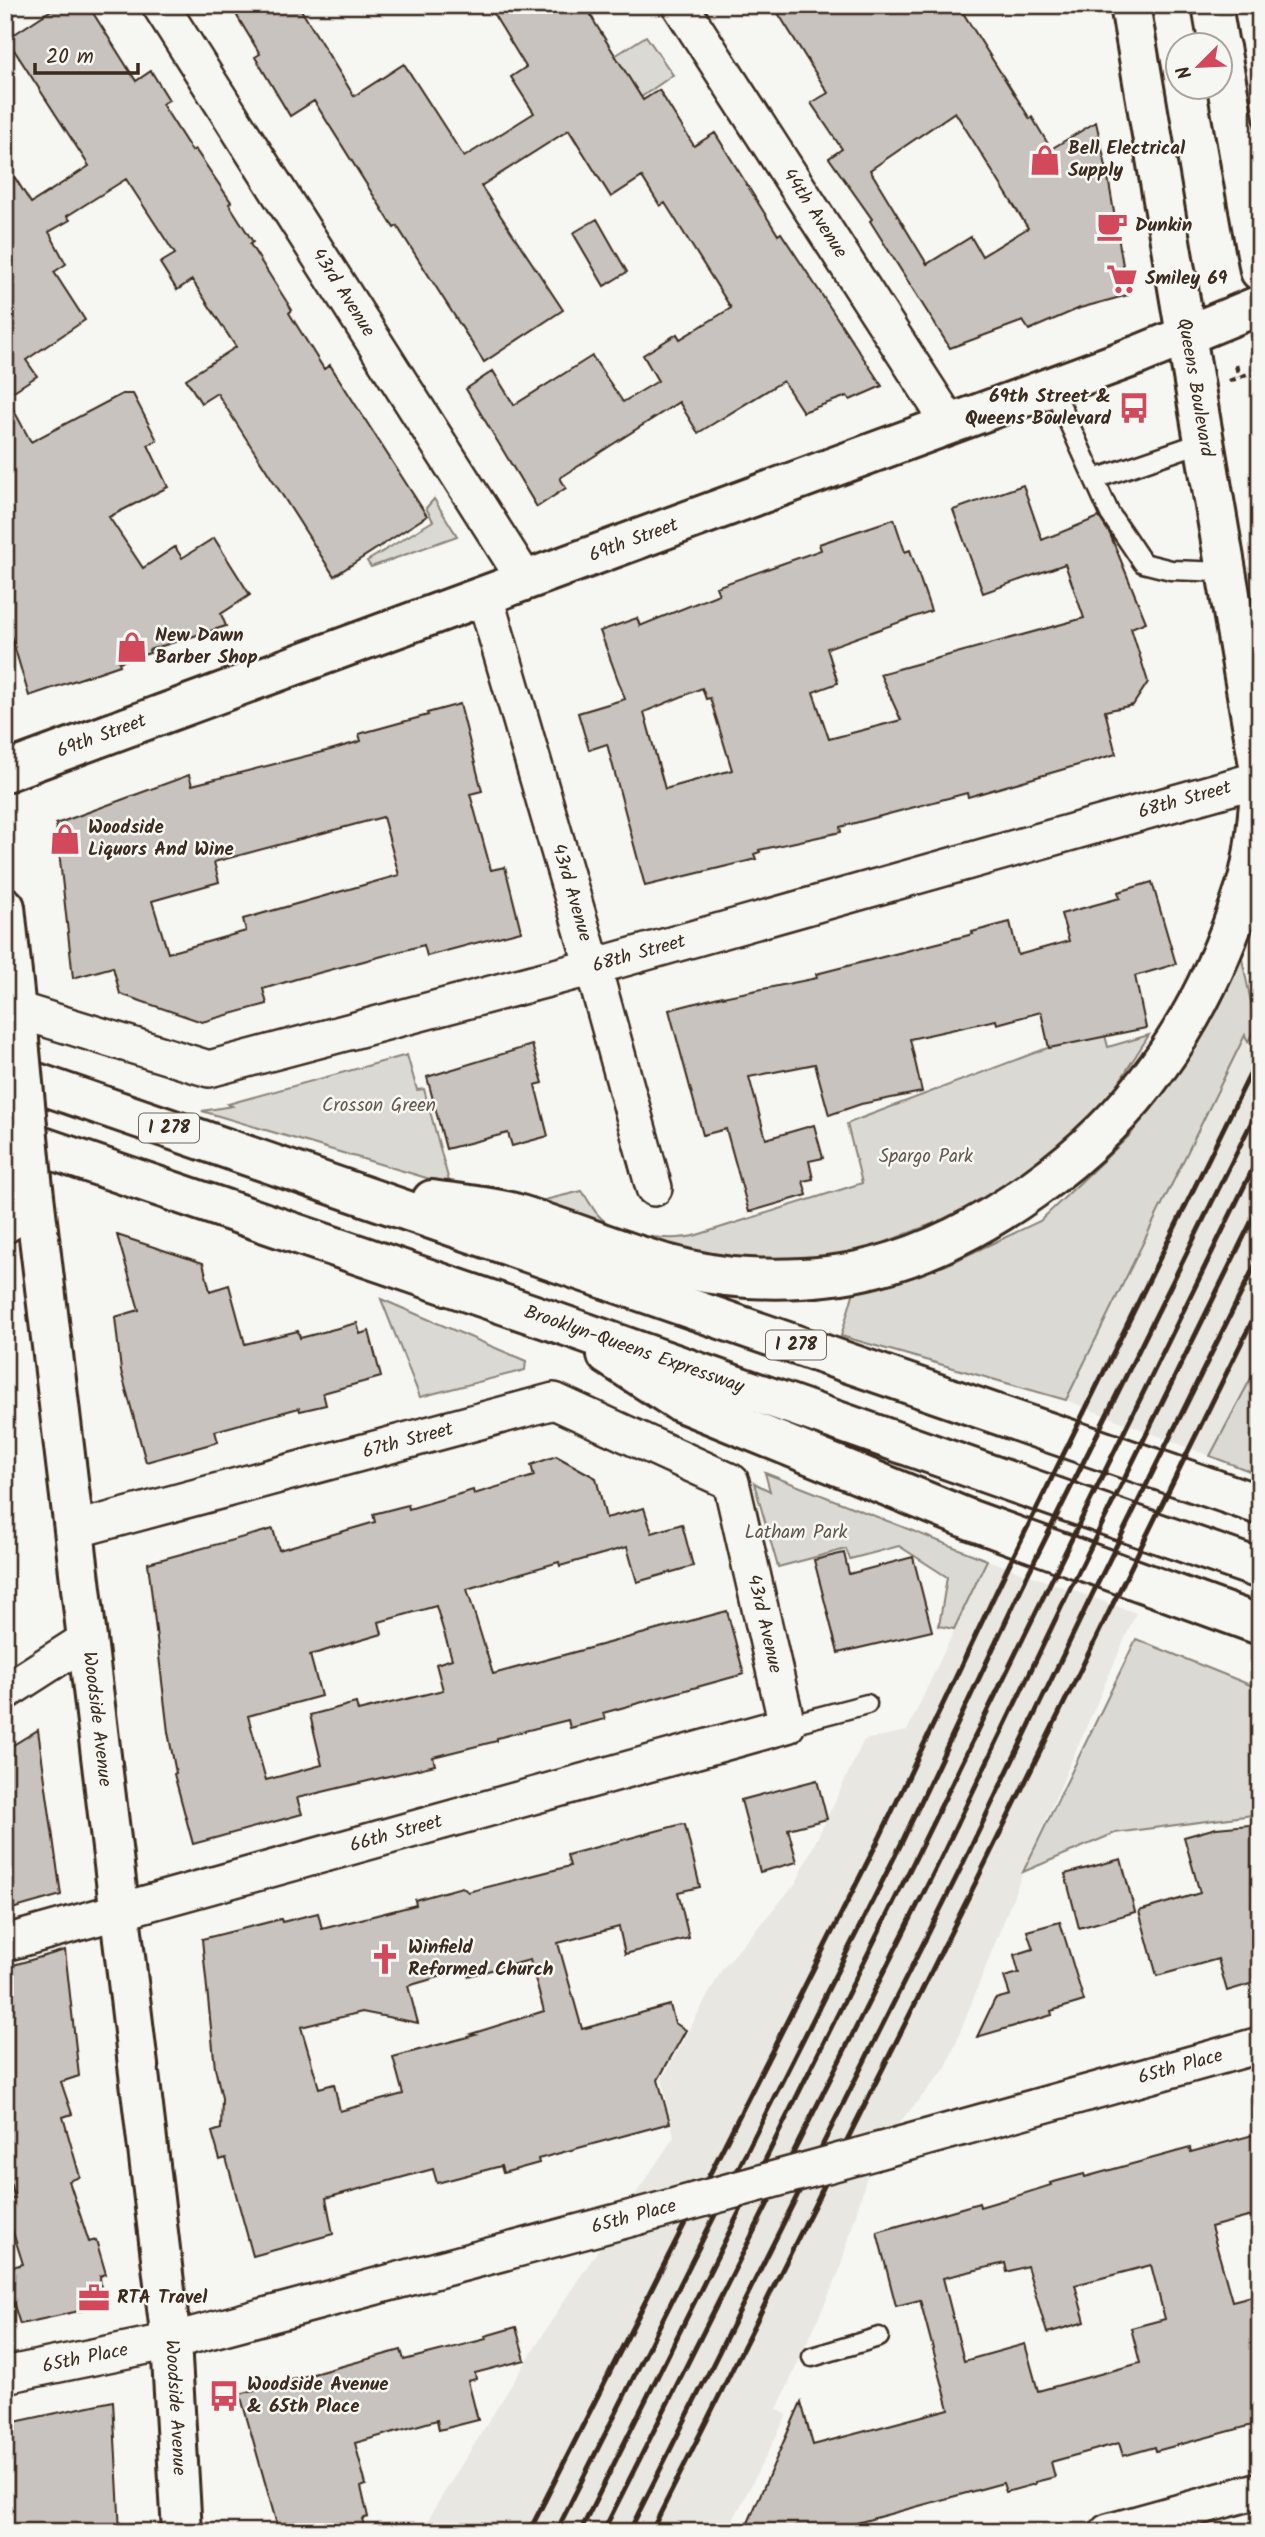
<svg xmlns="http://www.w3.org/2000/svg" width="1265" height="2537" font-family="Kalam,sans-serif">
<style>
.built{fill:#e8e7e2}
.green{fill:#dad9d3;stroke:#8a8278;stroke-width:2}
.building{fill:#c8c3be;stroke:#3b2a1e;stroke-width:2;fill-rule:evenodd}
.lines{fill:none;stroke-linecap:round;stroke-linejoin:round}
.lane-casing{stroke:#3b2a1e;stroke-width:23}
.street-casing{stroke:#3b2a1e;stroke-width:40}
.secondary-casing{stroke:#3b2a1e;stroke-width:44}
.primary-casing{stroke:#3b2a1e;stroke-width:44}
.highway-casing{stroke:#3b2a1e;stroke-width:44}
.path{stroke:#3b2a1e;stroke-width:4.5;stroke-dasharray:7 5;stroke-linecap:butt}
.lane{stroke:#f6f6f2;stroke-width:18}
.street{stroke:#f6f6f2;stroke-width:35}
.secondary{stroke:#f6f6f2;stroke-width:38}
.primary{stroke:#f6f6f2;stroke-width:38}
.highway{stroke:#f6f6f2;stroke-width:38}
.rail{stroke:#3b2a1e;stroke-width:5}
.street-bridge-casing{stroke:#3b2a1e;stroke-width:40;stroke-linecap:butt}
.secondary-bridge-casing{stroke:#3b2a1e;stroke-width:44;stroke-linecap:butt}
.street-bridge{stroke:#f6f6f2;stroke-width:35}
.secondary-bridge{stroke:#f6f6f2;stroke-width:38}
.labels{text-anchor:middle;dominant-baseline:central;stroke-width:5;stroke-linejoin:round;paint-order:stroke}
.shield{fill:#f6f6f2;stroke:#73675e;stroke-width:2}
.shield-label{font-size:18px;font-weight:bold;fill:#3b2a1e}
.poi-label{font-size:19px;font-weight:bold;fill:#3b2a1e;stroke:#f6f6f2;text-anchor:start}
.street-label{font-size:19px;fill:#3b2a1e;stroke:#f6f6f2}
.park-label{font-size:19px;fill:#63564b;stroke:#f6f6f2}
</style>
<rect width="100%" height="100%" fill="#f6f6f2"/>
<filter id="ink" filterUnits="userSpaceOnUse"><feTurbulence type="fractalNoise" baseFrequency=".0143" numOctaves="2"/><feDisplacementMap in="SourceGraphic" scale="14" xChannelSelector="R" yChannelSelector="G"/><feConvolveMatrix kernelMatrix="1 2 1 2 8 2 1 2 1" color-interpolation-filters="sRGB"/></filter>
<g filter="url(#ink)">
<path class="built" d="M1245 1034 1260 1109V1361L1210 1456 1066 1400Z
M987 1560 1136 1613 1023 1872 946 2068 874 2152 839 2272 777 2409 787 2415 727 2532H423L434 2509 564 2301 674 2137 662 2079 723 1968 796 1883 864 1740 907 1731Z"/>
<path class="green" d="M646 36 673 75 576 142 549 98Z
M434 499 457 536 371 567 367 561 433 521 426 508Z
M1241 954 1256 1026 1248 1042 1245 1035 1066 1400 841 1336 854 1291 944 1266 1040 1221 1131 1134 1216 1001Z
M1103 1027 1108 1047 1149 1035 1116 1087 1117 1092 1024 1179 937 1222 842 1259 751 1271 520 1206 582 1191C588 1199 593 1211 601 1218 621 1237 671 1242 697 1235L862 1183 847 1124 851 1122Z
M407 1055 417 1090 424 1089 450 1185 202 1111 232 1106 228 1104Z
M381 1299 526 1361 525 1370 420 1397Z
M1260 1361V1475L1210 1456Z
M765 1473 987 1560 954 1629 939 1626 947 1577 899 1546 850 1559 846 1549 778 1567 754 1483 770 1491Z
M1136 1639 1260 1689V1814L1115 1833 1023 1872Z"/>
<path class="building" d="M59 5H88L136 81 151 71 169 100 162 104 192 151 195 149 231 202 229 204 253 242 250 244 292 310 289 313 324 369 330 365 427 516 334 576 217 393 201 403 186 379 236 347 192 280 177 290 160 263 175 254 126 179 67 216 70 220 49 232 66 264 54 272 85 320 26 360 37 376 6 396 31 442 122 394H133L157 440 148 445 168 487 109 517 143 568 175 547 182 558 214 538 250 595 221 614 226 626 149 650 150 653 119 662 120 665 29 696 5 615V162L31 203 89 166 7 39Z
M254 5H298L354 96 404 64 464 157 534 113 511 77 526 67 488 5H586L595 23 643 100 659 90 694 146 715 133 778 235 781 233 882 386 850 400 847 396 803 412 783 381 698 433 679 402 560 478 566 488 537 507 466 389 493 371 514 405 592 356 623 402 658 381 643 355 677 334 680 339 731 308 665 203 660 206 642 177 611 197 569 130 481 186 563 310 484 362 397 226 394 228 314 101 290 116 255 57 260 54 237 16Z
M773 5H958L1030 119 1032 117 1051 149 1096 122 1107 171 1128 295 1080 308 1029 330 1023 321 950 348 870 221 872 219 829 158 842 149 811 103 828 93ZM955 112 1028 228 982 256 971 237 927 264 870 170Z
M597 219 627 272 604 286 573 233Z
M1023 485 1042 540 1099 517 1110 534 1146 622 1131 628 1148 682 1133 705 1105 711 1116 754 968 797 967 793 840 827 841 832 759 850 760 852 754 854 756 859 645 886 607 744 589 750 578 713 625 699 600 631 637 618 640 626 719 594 716 587 821 550 819 544 894 519 905 552 910 550 931 611 827 648 838 683 813 692 829 739 901 720 880 674 1084 618 1065 564 983 593 953 510ZM702 688 706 699 710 698 732 770 665 789 644 712Z
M460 704 482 791 470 794 491 870 505 867 521 931 427 956 424 945 296 979 263 989 267 1004 202 1022 120 994 113 967 73 978 56 824 189 775 192 785 330 750 361 741 359 734 428 715 427 713ZM383 817 399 875 243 919 246 931 168 953 152 901 219 882 214 862Z
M1152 882 1176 964 1135 976 1146 1028 1049 1048 1041 1012 997 1024 996 1020 910 1039 922 1092 861 1104 829 1115 815 1064 749 1077 766 1139 814 1125 823 1158 809 1161 813 1179 803 1181 807 1195 749 1212 726 1129 703 1135 669 1010 722 996 723 997 817 978 816 974 973 934 972 932 1010 922 1018 955 1069 941 1061 914 1120 898 1118 892Z
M532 1045 543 1083 535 1085 548 1136 512 1146 508 1133 446 1149 427 1077Z
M117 1235 203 1263 210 1291 229 1285 245 1344 298 1331 300 1338 308 1336 357 1323 360 1334 369 1331 381 1377 323 1393 326 1405 300 1411 299 1408 215 1431 218 1442 146 1462 121 1371 115 1317 139 1310Z
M556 1456 596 1478 606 1518 644 1508 652 1533 682 1524 693 1566 637 1582 627 1547 560 1566 559 1562 467 1589 493 1674 727 1611 744 1674 603 1713 605 1719 570 1728 568 1720 497 1738V1741L433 1757 435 1765 297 1798 302 1814 193 1844 174 1774 176 1773 168 1732 148 1563 273 1529 279 1550 375 1522 373 1514 408 1505 409 1509 473 1490 474 1494 534 1476 531 1465ZM436 1606 452 1659 436 1664 443 1690 358 1711 356 1703 310 1715 322 1765 266 1780 248 1716 321 1696 310 1655 382 1634 379 1622Z
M844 1553 849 1574 913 1557 932 1631 838 1653 814 1560Z
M38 1730 61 1895 5 1911V1750Z
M817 1780 827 1819 788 1829 797 1862 760 1872 741 1800Z
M682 1824 685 1825 700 1887 678 1892 689 1938 625 1954 619 1927 558 1943 582 2029 670 2005 675 2023 686 2030 658 2080 670 2123 538 2159 539 2163 503 2173 501 2166 437 2183 433 2169 326 2198 333 2234 253 2256 226 2158 220 2160 212 2132 221 2129 222 2098 215 2068 202 1939 281 1919 282 1922 318 1913 322 1929 416 1905 415 1900 462 1887 468 1892 570 1866 567 1855ZM530 1960 544 2011 471 2034 475 2035 393 2057 403 2094 340 2111 334 2084 319 2088 301 2027 362 2012 418 2023 408 1986 466 1969 468 1976Z
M1260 1824V1981L1227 1991 1218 1959 1157 1976 1139 1911 1200 1893 1184 1837 1216 1828Z
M1121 1859 1135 1912 1079 1928 1065 1874Z
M1060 1922 1084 2001 1051 2011 1052 2015 977 2037 995 1999 1010 1995 1004 1977 1019 1973 1014 1955 1033 1949 1027 1931Z
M65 1950 79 2076 61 2082 72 2114 63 2117 80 2177 69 2181 89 2242 96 2240 106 2274 100 2276 102 2306 20 2324 5 2277V2269L23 2264 5 2207V2201L15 2198 5 2167V1983L15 1981 10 1966Z
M1260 2133V2190L1254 2192 1259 2214 1211 2227 1232 2301 1260 2294V2423L1156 2451 1155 2447 1123 2456 1119 2443 1051 2462 1055 2477 1035 2482V2484L1006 2492 1003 2483 824 2532H744L801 2402 813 2445 949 2409 920 2300 896 2306 877 2232 979 2203 980 2207 1007 2199 1051 2185 1050 2183 1084 2174 1085 2177 1190 2148 1191 2152ZM1005 2263 1007 2272 1027 2266 1047 2333 1085 2322 1075 2285 1151 2265 1165 2319 1131 2328 1140 2363 1038 2391 1025 2344 964 2361 943 2278Z
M516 2327 525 2360 475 2373 476 2379 468 2381 478 2420 439 2430 437 2420 355 2443 366 2485 361 2487 368 2517 362 2519 366 2532H279L240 2394 401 2350 404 2360 486 2339 485 2336Z
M113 2401 120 2532H5V2424Z"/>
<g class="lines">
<defs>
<path id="lane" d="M1052 386 1110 514 1143 563 1171 570 1225 572
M1095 479 1203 442
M787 1725 867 1704
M812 2357 879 2337"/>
<g id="street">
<path id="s1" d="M160 5 526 581"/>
<path id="s2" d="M680 5 950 424"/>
<path id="s3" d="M485 597 593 967 654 1188"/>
<path id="s4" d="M17 1010 209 1069 593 967 1260 779"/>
<path d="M5 1225 35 1206"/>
<path d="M5 1692 86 1640"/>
<path id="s5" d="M5 1943 787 1725 731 1482 554 1401 74 1530"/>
<path id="s6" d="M874 2152 1260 2045"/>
<path id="s7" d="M5 2375 171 2341 636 2217"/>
<path d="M1108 2532 1260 2490"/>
</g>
<g id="secondary">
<path id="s8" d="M1130 5 1260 771"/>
<path id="s9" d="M5 772 1138 355 1260 305"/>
<path d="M5 907 19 1040"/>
<path id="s10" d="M32 1179 171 2341 182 2532"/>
</g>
<path id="primary" d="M1212 5 1219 46
M1220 47 1260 271"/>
<g id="highway">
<path d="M5 1072 1260 1505"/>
<path id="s11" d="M5 1134 555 1322 1260 1569"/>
<path d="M432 1200C458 1204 488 1206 514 1213 592 1236 665 1274 748 1278 790 1280 834 1278 875 1267 981 1240 1097 1154 1159 1065 1197 1013 1226 948 1246 886 1255 856 1257 824 1260 793"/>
<path d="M607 1355 678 1401 971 1520 1260 1625"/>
</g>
</defs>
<use href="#lane" class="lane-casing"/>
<use href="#street" class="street-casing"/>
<use href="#secondary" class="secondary-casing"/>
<use href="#primary" class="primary-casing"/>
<use href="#highway" class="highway-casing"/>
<path class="path" d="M1236 365 1239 377
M1229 381 1251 373"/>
<use href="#lane" class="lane"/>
<use href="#street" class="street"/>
<use href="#secondary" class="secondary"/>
<use href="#primary" class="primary"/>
<use href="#highway" class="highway"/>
<path class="rail" d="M529 2532 878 1841 1008 1567 1260 1054
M556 2532 901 1844 1028 1574 1260 1105
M580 2532 919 1851 1260 1154
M603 2532 940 1860 1070 1589 1260 1204
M629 2532 957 1876 1091 1597 1260 1255
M651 2532 975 1884 1260 1305"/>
<defs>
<path id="street-bridge" d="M636 2217 874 2152"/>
<path id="secondary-bridge" d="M19 1040 32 1179"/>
</defs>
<use href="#street-bridge" class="street-bridge-casing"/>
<use href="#secondary-bridge" class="secondary-bridge-casing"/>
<use href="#street-bridge" class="street-bridge"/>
<use href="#secondary-bridge" class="secondary-bridge"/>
</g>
</g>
<defs>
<symbol id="shop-bare" viewBox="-9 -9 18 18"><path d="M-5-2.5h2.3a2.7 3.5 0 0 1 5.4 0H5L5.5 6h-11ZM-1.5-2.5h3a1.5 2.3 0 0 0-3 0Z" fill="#d1495b" stroke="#f6f6f2" stroke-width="2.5" paint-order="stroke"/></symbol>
<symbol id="cafe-bare" viewBox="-9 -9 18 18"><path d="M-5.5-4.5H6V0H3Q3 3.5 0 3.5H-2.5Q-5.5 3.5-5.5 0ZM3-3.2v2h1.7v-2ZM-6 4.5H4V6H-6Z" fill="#d1495b" stroke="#f6f6f2" stroke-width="2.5" paint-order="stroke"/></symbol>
<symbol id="supermarket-bare" viewBox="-9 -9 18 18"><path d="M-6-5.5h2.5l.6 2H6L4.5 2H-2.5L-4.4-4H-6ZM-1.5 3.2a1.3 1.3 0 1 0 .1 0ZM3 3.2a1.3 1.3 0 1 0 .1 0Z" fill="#d1495b" stroke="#f6f6f2" stroke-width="2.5" paint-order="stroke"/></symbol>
<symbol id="bus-bare" viewBox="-9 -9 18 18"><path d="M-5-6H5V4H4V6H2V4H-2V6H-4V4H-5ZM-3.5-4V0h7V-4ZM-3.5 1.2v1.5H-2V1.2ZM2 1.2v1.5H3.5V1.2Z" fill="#d1495b" stroke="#f6f6f2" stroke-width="2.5" paint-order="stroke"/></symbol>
<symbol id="church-bare" viewBox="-9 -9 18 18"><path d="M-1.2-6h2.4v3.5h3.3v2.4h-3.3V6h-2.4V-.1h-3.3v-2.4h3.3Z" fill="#d1495b" stroke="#f6f6f2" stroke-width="2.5" paint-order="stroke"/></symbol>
<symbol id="office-bare" viewBox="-9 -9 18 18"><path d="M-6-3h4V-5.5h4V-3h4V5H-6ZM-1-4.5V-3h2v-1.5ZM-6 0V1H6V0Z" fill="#d1495b" stroke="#f6f6f2" stroke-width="2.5" paint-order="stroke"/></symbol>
</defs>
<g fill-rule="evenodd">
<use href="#shop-bare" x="1023" y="138" width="44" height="44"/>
<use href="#cafe-bare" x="1090" y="204" width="44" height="44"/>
<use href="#supermarket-bare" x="1100" y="257" width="44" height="44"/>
<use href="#bus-bare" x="1112" y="386" width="44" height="44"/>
<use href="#shop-bare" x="110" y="625" width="44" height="44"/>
<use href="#shop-bare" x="43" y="817" width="44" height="44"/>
<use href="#church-bare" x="363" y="1937" width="44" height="44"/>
<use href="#office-bare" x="72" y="2276" width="44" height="44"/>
<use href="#bus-bare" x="202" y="2374" width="44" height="44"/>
</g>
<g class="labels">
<g class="shield">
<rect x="139" y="1113.5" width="60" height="29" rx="5"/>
<rect x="766" y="1330.5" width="60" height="29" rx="5"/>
</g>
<g class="shield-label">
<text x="169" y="1128">I 278</text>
<text x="796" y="1345">I 278</text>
</g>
<g class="poi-label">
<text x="1068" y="149">Bell Electrical<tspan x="1068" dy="22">Supply</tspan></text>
<text x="1135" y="226">Dunkin</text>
<text x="1145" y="279">Smiley 69</text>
<text x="1111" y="397" text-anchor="end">69th Street &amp;<tspan x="1111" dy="22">Queens Boulevard</tspan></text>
<text x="155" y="636">New Dawn<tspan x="155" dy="22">Barber Shop</tspan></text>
<text x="88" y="828">Woodside<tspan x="88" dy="22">Liquors And Wine</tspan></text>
<text x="408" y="1948">Winfield<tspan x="408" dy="22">Reformed Church</tspan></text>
<text x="117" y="2298">RTA Travel</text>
<text x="247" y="2385">Woodside Avenue<tspan x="247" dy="22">&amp; 65th Place</tspan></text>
</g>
<g class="street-label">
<text stroke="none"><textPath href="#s2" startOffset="248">44th Avenue</textPath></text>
<text stroke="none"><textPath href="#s1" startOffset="341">43rd Avenue</textPath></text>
<text stroke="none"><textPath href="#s8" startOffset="388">Queens Boulevard</textPath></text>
<text stroke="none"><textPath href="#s9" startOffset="670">69th Street</textPath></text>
<text stroke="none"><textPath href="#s9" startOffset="103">69th Street</textPath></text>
<text stroke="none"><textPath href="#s4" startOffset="1213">68th Street</textPath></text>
<text stroke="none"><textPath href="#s3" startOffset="308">43rd Avenue</textPath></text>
<text stroke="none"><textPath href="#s4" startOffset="646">68th Street</textPath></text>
<text stroke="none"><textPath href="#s11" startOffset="665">Brooklyn-Queens Expressway</textPath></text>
<text transform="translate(408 1441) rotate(-15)">67th Street</text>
<text transform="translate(764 1624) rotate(77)">43rd Avenue</text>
<text stroke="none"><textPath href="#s10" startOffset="544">Woodside Avenue</textPath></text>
<text stroke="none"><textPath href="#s5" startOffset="406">66th Street</textPath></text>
<text stroke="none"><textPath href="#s6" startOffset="318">65th Place</textPath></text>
<text transform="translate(634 2217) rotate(-15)">65th Place</text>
<text stroke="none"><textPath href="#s7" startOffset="82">65th Place</textPath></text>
<text stroke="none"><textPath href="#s10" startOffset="1237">Woodside Avenue</textPath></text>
</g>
<g class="park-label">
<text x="379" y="1106">Crosson Green</text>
<text x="926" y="1157">Spargo Park</text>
<text x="796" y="1533">Latham Park</text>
</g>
</g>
<rect width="1265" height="2537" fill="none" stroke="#f6f6f2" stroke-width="28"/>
<rect x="14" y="14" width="1237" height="2509" fill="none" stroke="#3b2a1e" stroke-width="2.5" filter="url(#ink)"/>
<g transform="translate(1199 66) rotate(246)"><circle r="33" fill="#f6f6f2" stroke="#aba49d" stroke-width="2"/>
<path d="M0-5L12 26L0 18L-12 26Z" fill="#d1495b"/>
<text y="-10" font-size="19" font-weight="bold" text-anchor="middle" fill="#3b2a1e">N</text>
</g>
<path d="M35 63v10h103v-10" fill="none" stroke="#3b2a1e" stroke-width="3.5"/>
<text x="46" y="63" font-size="21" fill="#3b2a1e" stroke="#f6f6f2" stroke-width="5" paint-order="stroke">20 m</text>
</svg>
